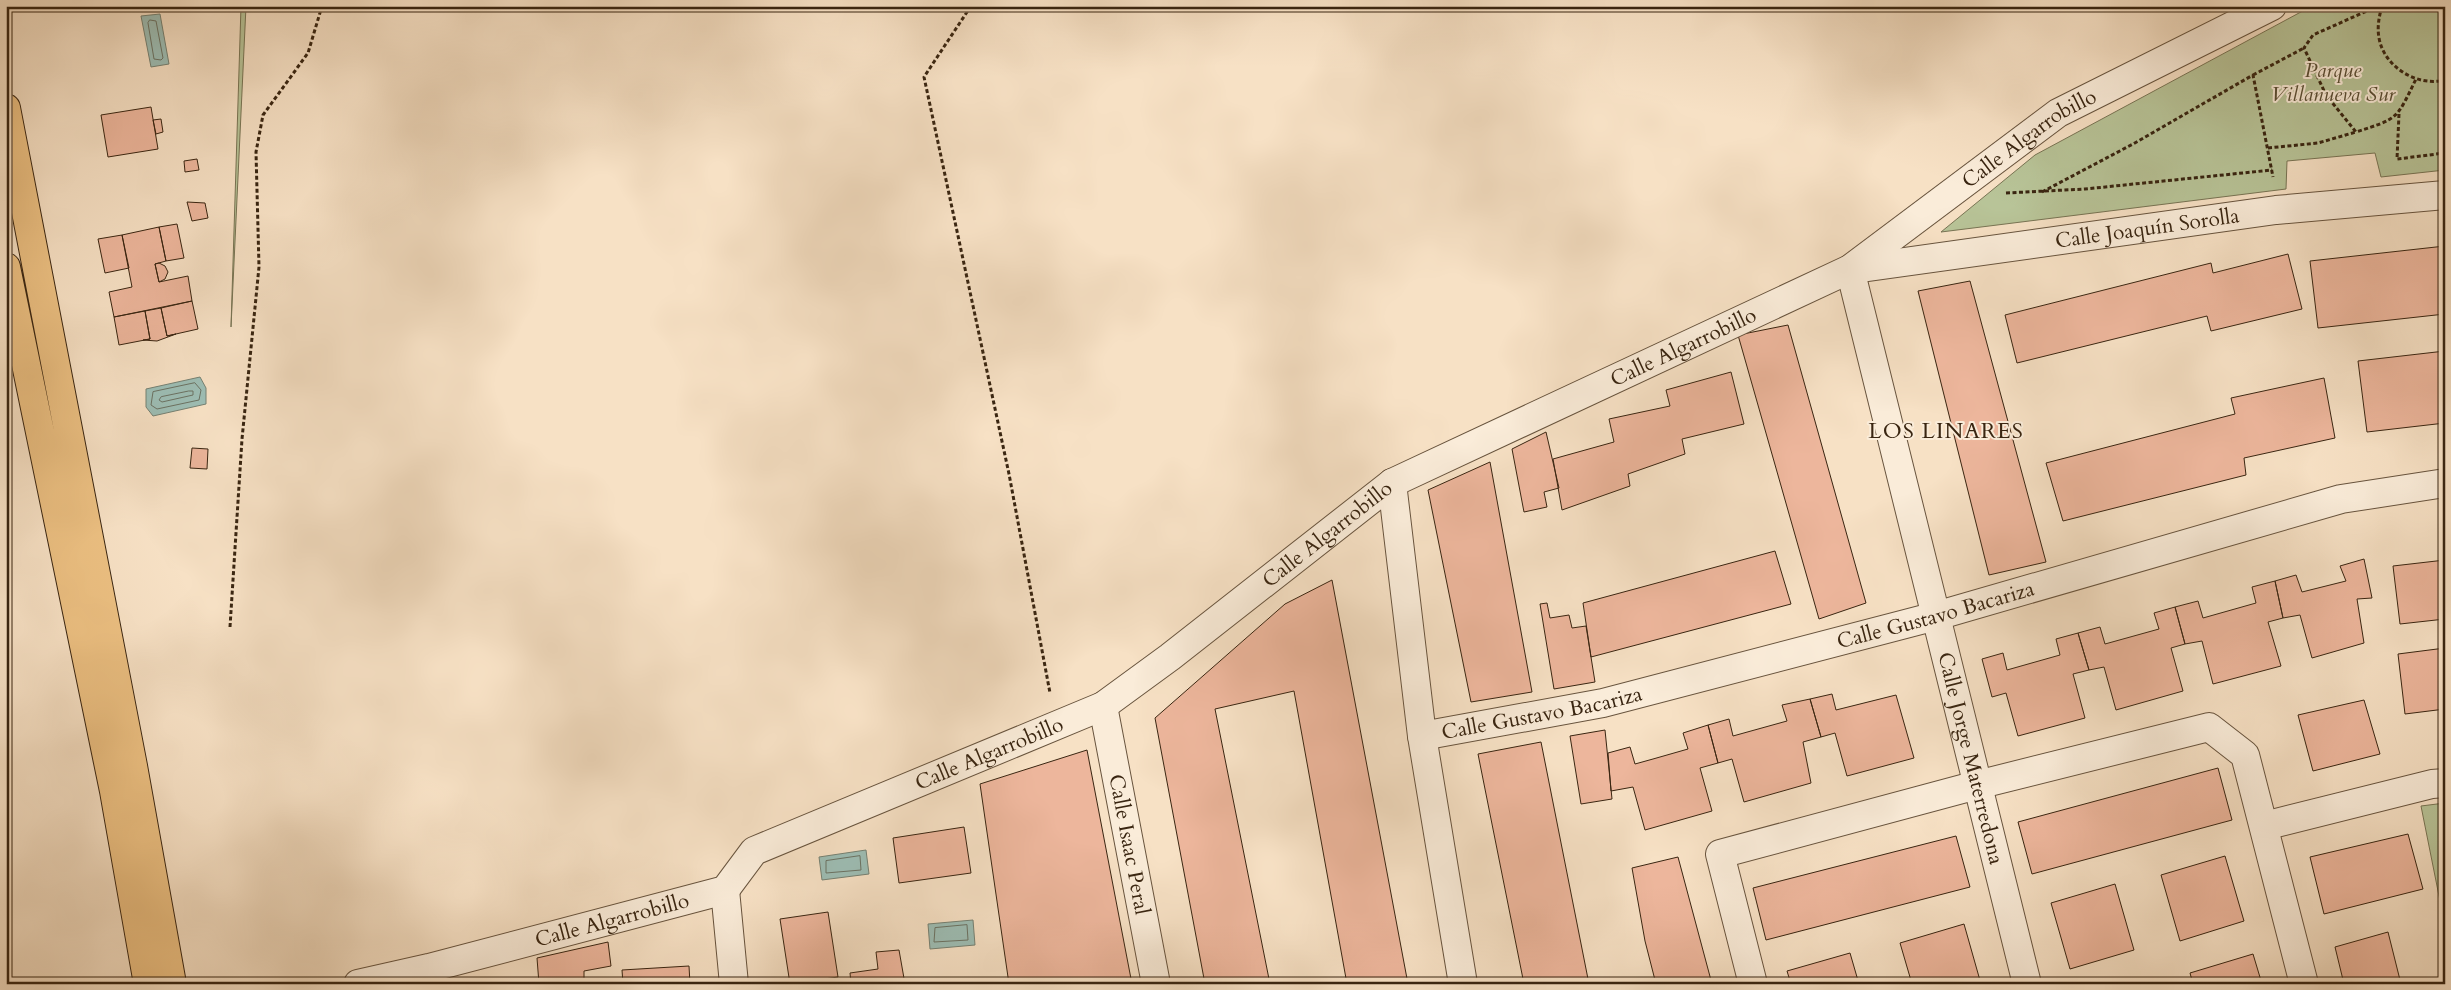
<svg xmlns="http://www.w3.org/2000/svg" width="2451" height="990" font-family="Cardo,serif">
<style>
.green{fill:#b8c498;stroke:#787454}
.water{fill:#9dbeb5;stroke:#758173}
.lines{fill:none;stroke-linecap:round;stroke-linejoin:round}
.shore{stroke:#6b7263;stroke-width:1}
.building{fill:#edb69c;stroke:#392511}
.minor-casing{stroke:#68543e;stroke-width:30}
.major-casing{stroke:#392511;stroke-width:30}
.path{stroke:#392511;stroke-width:3;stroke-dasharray:4 2.5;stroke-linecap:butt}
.minor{stroke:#faecd9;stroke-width:28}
.major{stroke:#ecc082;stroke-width:28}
.labels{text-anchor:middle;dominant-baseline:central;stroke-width:4;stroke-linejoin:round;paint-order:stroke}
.park-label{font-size:21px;font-style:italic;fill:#594d33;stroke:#faecd9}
.street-label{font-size:21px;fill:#392511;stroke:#faecd9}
.neighbourhood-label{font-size:22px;letter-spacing:1px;fill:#392511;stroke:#faecd9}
</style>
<rect width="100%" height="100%" fill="#f7e1c5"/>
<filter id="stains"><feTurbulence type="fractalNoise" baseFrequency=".004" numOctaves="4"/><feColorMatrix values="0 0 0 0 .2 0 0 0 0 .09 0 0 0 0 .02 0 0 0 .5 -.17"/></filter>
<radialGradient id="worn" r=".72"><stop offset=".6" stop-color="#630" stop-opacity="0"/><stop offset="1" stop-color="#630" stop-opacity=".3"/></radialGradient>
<path class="green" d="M241 6H246L231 327Z
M2312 6H2445V170L2381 177 2375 153 2287 161 2286 189 1941 232 2035 155Z
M2445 803V926L2421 806Z"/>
<path class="water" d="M160 14 169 64 151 67 141 16Z
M200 377 206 388V404L153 416 146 407V389Z
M866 850 869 874 822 880 819 857Z
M973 920 975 945 930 949 928 924Z"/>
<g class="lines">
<path class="shore" d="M150 20 156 21 163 58 161 60 154 59 148 23Z
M195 383 201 390 199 400 157 409 151 405 153 392Z
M189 391H193V395L162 402 159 400 161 397Z
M860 856 861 870 826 873V861Z
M967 925 968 940 934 942 935 928Z"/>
</g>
<path class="building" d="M151 107 158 149 108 157 101 115Z
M161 119 163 132 156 134 153 120Z
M197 159 199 170 185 172 184 161Z
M187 202 205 203 208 218 192 221Z
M177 224 184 258 166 261 159 227Z
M159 227 166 261 155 264 159 282 188 276 192 301 114 317 109 292 132 287 122 235Z
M122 235 129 268 105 273 98 239Z
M2445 246V314L2318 328 2310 261Z
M2288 254 2302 309 2211 331 2207 316 2017 363 2005 315 2211 263 2213 273Z
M159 263 165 266 168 272 165 279 159 282 155 264Z
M1970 281 2046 562 1989 575 1918 291Z
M192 301 198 329 167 336 161 308Z
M161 308 167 336 176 334 157 341 143 340 150 339 145 311Z
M145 311 150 339 119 345 114 317Z
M1788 325 1866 603 1819 619 1738 335Z
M2445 351V423L2367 432 2358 361Z
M1731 372 1744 424 1682 439 1685 454 1628 474 1630 486 1562 510 1553 459 1614 442 1609 419 1670 406 1666 390Z
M2324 378 2335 438 2244 458 2246 475 2063 521 2046 463 2235 414 2231 398Z
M1546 432 1559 488 1544 492 1547 507 1524 512 1512 449Z
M192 448 208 449 207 469 190 468Z
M1490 462 1532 692 1471 702 1428 490Z
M1775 551 1791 604 1591 657 1583 603Z
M2364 559 2372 598 2357 599 2364 643 2312 658 2300 615 2283 618 2275 581 2296 575 2302 592 2346 581 2340 566Z
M2445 560V619L2400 624 2393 566Z
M1332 580 1408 984H1347L1294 691 1215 709 1270 984H1205L1155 718 1285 604Z
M2275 581 2283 618 2268 622 2281 666 2213 684 2202 641 2185 644 2175 607 2198 601 2203 618 2256 603 2252 587Z
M1547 603 1550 618 1569 615 1572 628 1586 626 1595 682 1554 689 1540 604Z
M2175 607 2185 644 2171 648 2183 691 2116 710 2104 667 2089 670 2078 633 2100 627 2105 644 2159 629 2154 613Z
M2078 633 2089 670 2073 674 2085 718 2018 736 2006 693 1992 697 1982 659 2003 653 2007 670 2060 655 2056 639Z
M2445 648V709L2405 714 2398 654Z
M1832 694 1836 710 1896 695 1914 758 1847 776 1835 733 1821 737 1810 699Z
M1810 699 1821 737 1803 742 1811 783 1744 802 1732 759 1718 763 1708 725 1729 719 1733 736 1787 721 1782 705Z
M2364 700 2380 754 2313 771 2298 715Z
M1708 725 1718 763 1700 768 1712 811 1645 830 1633 787 1611 791 1608 753 1630 747 1635 764 1653 759 1688 749 1683 733Z
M1605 730 1612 799 1581 804 1570 736Z
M1541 742 1589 984H1524L1478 754Z
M1087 750 1132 984H1009L980 784Z
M2218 768 2232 820 2032 874 2018 822Z
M964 827 971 873 899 883 893 838Z
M2408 834 2423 889 2324 914 2310 857Z
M1956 836 1970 887 1766 940 1753 888Z
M2225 856 2244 921 2180 941 2161 875Z
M1678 857 1712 984H1656L1645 941 1632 868Z
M2115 884 2134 950 2070 969 2051 903Z
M828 912 838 977 790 984 780 919Z
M1964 924 1981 984H1912L1900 943Z
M2388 932 2401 984H2344L2335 947Z
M608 942 611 966 584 971V984H539L537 958Z
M899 950 905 984H851L850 973 878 969 876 952Z
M1850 953 1859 984H1791L1787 971Z
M2253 954 2262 984H2193L2190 973Z
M689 966 690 984H623L622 970Z"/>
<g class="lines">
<defs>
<g id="minor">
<path id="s1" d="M1850 269 2027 984"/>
<path id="s2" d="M1854 269 2276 210 2445 195"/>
<path d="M1392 483 1422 736 1463 984"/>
<path id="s3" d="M1103 706 1156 984"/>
<path id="s4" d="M1422 736 1603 703 1936 616 2341 499 2445 483"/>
<path d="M2264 826 2432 784 2445 783"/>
<path d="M725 890 734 984"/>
<path id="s5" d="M358 984 429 968 725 890 754 851 1103 706 1170 657 1392 483 1850 269 2058 113 2272 6"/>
<path d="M1753 984 1720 854 1977 785 2209 727 2245 755 2304 984"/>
</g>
<path id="major" d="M6 108 133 766 172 984
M6 267 114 791 148 984"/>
</defs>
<use href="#minor" class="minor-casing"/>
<use href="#major" class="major-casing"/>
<path class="path" d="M971 6 924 77 1009 474 1050 693
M2378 6 2313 35 2304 48 2326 95 2356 132C2399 118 2396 120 2416 79
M2382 6C2379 17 2377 27 2379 38 2384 67 2417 87 2445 80
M6 57 10 77
M2253 75 2304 48
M2399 114 2397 159 2445 153
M2268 148 2318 143 2356 132
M2042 192 2133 144 2253 75 2273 177
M2006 193 2085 189 2272 170
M230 627 242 439 259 267 256 152 263 115 308 53 322 6"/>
<use href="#minor" class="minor"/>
<use href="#major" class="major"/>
</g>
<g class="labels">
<g class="park-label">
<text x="2333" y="70">Parque<tspan x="2333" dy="24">Villanueva Sur</tspan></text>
</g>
<g class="street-label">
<text stroke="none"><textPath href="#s5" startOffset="1898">Calle Algarrobillo</textPath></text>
<text stroke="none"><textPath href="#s2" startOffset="296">Calle Joaquín Sorolla</textPath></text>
<text stroke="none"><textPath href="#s5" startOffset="1492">Calle Algarrobillo</textPath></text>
<text stroke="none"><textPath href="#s5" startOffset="1088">Calle Algarrobillo</textPath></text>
<text stroke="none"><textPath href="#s4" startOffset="528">Calle Gustavo Bacariza</textPath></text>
<text stroke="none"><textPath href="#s4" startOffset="122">Calle Gustavo Bacariza</textPath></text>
<text stroke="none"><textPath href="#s5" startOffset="682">Calle Algarrobillo</textPath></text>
<text stroke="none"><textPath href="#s1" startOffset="504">Calle Jorge Materredona</textPath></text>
<text stroke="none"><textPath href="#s3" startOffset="141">Calle Isaac Peral</textPath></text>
<text stroke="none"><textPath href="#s5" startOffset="262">Calle Algarrobillo</textPath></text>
</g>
<g class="neighbourhood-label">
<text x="1946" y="431">LOS LINARES</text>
</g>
</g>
<rect width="2451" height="990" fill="none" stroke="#f7e1c5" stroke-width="25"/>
<rect x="8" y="8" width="2436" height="975" fill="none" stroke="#392511" stroke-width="2.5"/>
<rect x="12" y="12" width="2426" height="965" fill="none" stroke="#392511"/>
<rect width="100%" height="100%" filter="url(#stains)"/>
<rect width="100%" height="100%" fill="url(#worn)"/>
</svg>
